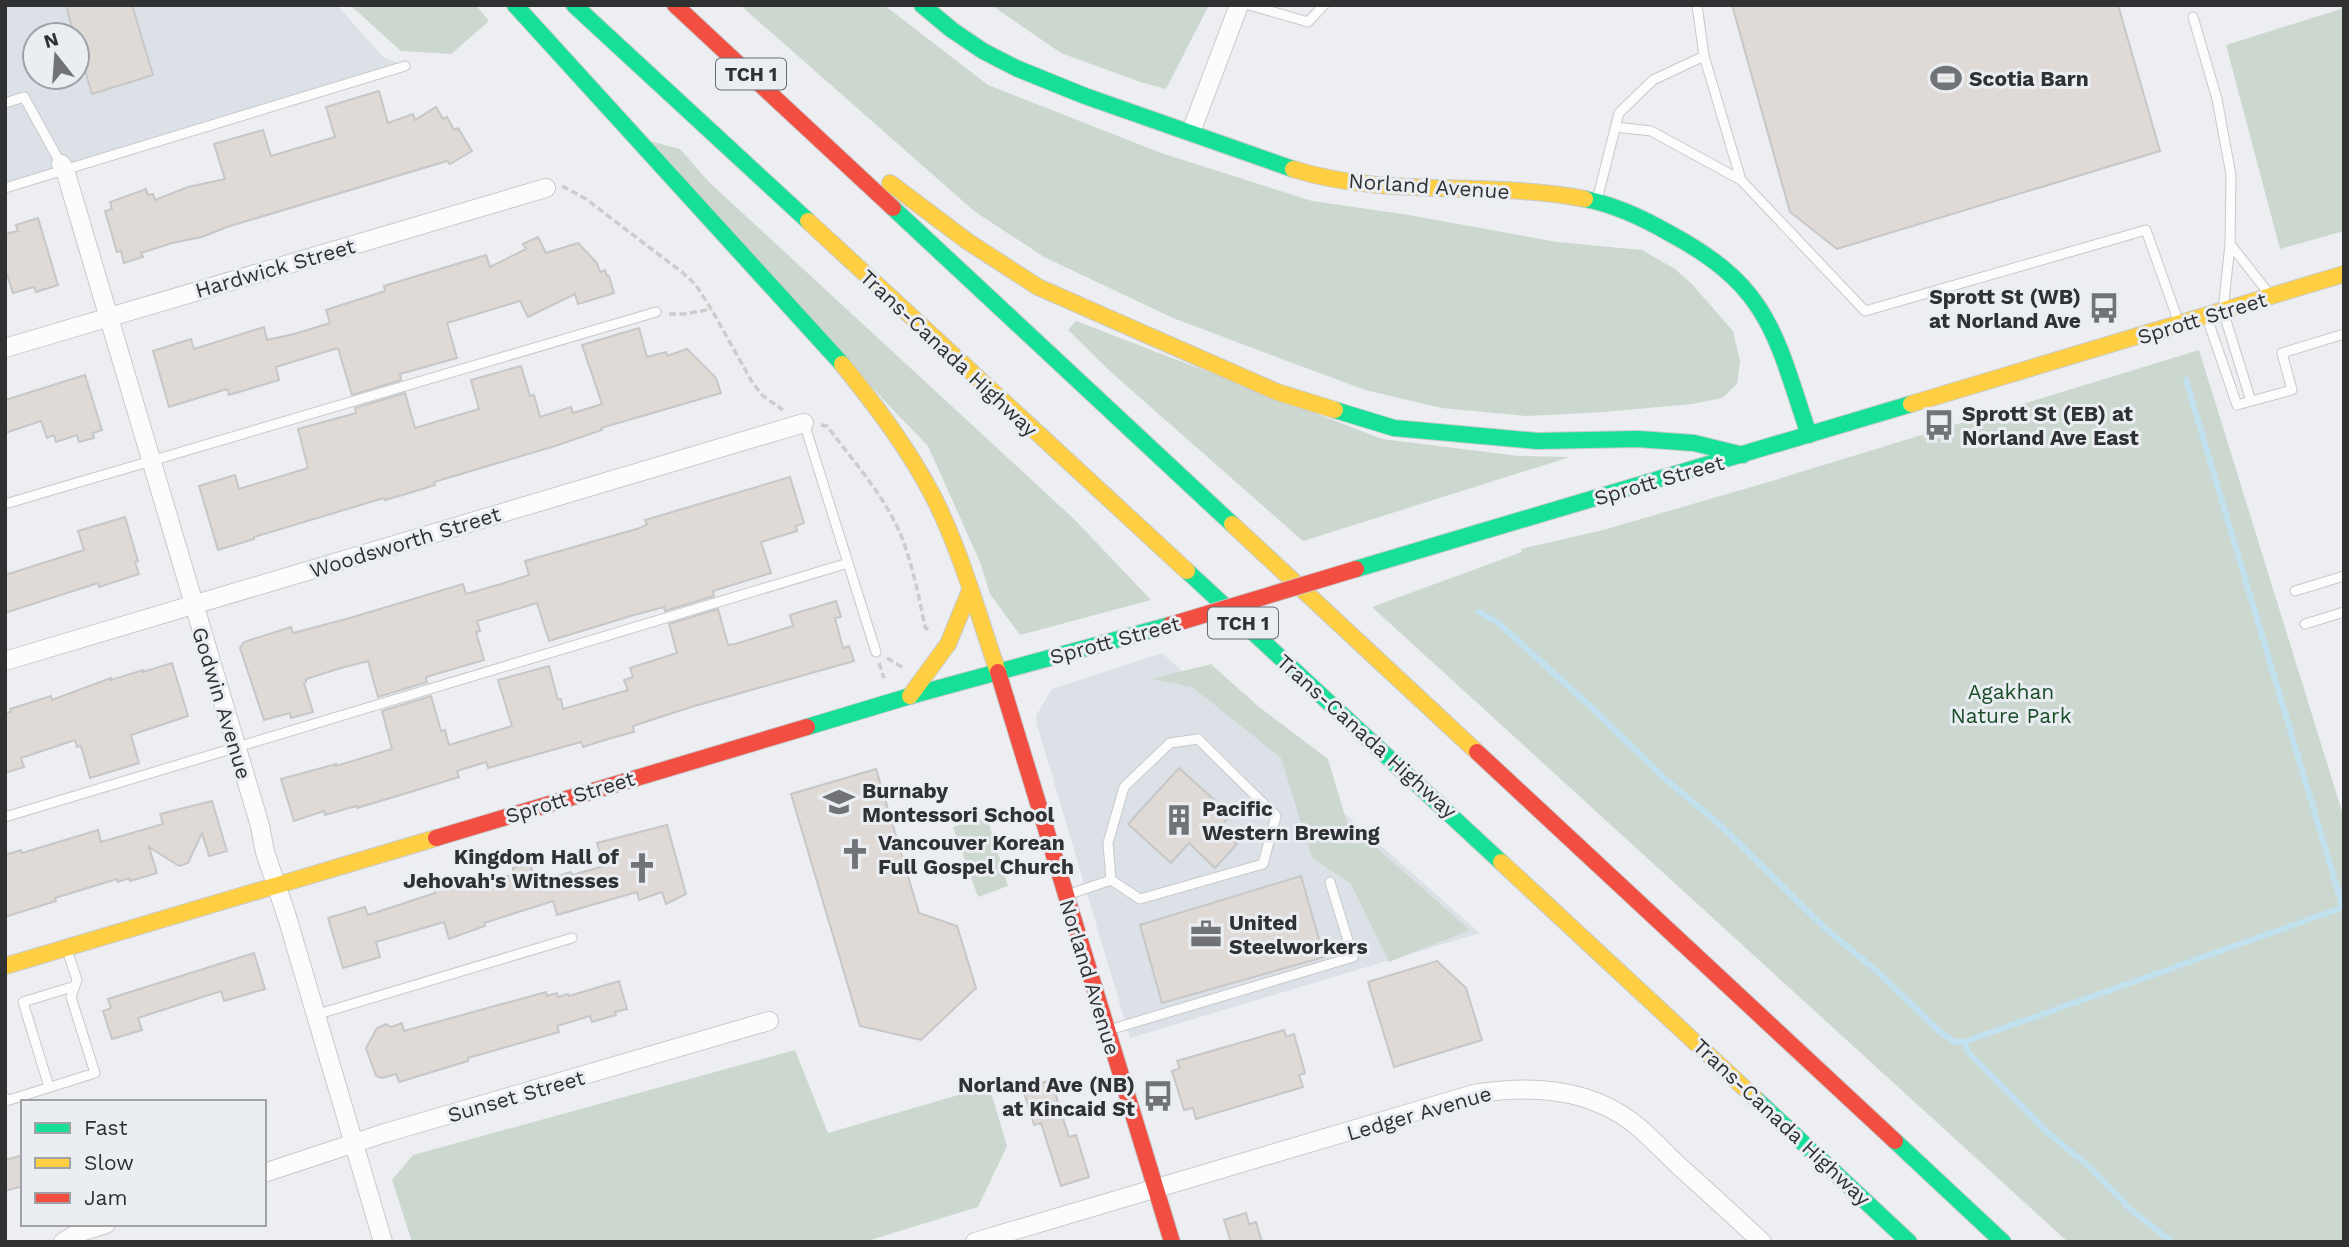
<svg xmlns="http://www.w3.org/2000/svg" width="2349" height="1247" font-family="'Work Sans',sans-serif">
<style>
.built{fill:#dce1e8;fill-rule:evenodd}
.green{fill:#ccd8cf}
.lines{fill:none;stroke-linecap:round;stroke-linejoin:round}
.stream{stroke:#c1e1ee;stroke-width:6}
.building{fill:#dfdad6;stroke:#c7c7c8;stroke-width:2}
.lane-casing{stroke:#c8c9cb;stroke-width:11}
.street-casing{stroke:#c8c9cb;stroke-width:20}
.fast-casing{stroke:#c8c9cb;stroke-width:18}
.slow-casing{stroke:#c8c9cb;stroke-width:18}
.jam-casing{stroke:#c8c9cb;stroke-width:18}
.path{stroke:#cdcdce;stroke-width:3.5;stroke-dasharray:7 3.5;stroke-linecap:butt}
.lane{stroke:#fcfcfd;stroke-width:9}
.street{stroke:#fcfcfd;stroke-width:18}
.fast{stroke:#16e098;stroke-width:16}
.slow{stroke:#ffcf43;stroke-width:16}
.jam{stroke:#f24e42;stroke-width:16}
.jam-bridge-casing{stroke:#c8c9cb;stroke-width:18;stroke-linecap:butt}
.jam-bridge{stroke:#f24e42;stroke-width:16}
.labels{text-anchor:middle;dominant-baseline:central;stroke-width:6;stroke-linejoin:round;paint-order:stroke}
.shield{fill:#eaeef3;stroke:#686a6d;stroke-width:2}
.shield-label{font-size:19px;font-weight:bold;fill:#303133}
.poi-label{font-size:21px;font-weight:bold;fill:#303133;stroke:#eaeef3;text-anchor:start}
.street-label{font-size:21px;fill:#303133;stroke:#eaeef3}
.park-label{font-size:21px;fill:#1c4d28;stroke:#eaeef3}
</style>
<rect width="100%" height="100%" fill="#eceef1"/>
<path class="built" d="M5 5H337L383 57 405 66 5 188ZM35 35H77V77H35Z
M1162 653 1480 933 1130 1038 1037 725 1036 716 1052 689Z"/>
<path class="green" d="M350 5H476L489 21 451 54 401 51Z
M740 5H884L988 85 1161 153 1312 201 1409 215 1557 242 1642 250 1675 269 1691 283 1733 331 1740 361 1737 384 1722 398 1692 404 1604 412 1527 416 1442 408 1365 390 1173 318 1044 257 974 211Z
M991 5H1209L1166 89 1140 82 1061 53Z
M2344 8V231L2280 249 2226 45Z
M646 140 680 149 709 182 1075 520 1151 600 1020 635 990 594 980 562 928 446 892 409Z
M1076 321 1382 439 1519 456 1570 457 1303 541 1113 374 1068 330Z
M2199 350 2344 818V1242H2068L1372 607 1522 552 1521 549 1603 530 1765 483Z
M1211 664 1259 707 1328 759 1347 822 1470 930 1389 962 1351 884 1312 858 1281 758 1192 687 1151 679Z
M987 817 1008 886 978 897 953 827Z
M795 1050 828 1133 989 1086 1007 1146 978 1207 864 1242H412L392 1180 413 1155Z"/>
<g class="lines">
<path class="stream" d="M2186 380 2343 908
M1479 612 1497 622 1589 705 1662 776 1720 825 1825 928 1878 972 1939 1031 1955 1042H1964L2344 907
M1964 1042 1968 1052 2048 1133 2090 1167 2129 1208 2172 1242"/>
</g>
<path class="building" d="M66 5H132L153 75 92 94 77 43V35H74Z
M1732 5H2118L2160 151 1837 249 1790 212Z
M379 91 388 123 413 114 415 120 436 107 443 119 447 117 454 130 458 128 472 151 450 164 447 161 227 227 202 237 172 243 141 253 143 257 124 263 121 251 117 252 105 211 112 209 110 202 146 189 148 195 153 194 155 200 188 187 225 179 214 144 263 130 271 156 335 137 326 107Z
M38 218 58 285 36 292 34 287 13 293 5 268V234L18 231 16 225Z
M538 237 546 253 578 243 597 263 600 272 605 270 607 276H609L614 293 578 304 575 294 528 317 520 301 447 323 457 358 400 374 401 380 352 395 338 348 276 367 279 380 229 395 227 389 169 407 153 351 191 339 194 349 264 327 267 340 294 334 330 323 326 310 385 291 384 286 486 255 490 267 526 249 523 244Z
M639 328 647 357 666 352 667 356 687 349 716 378 721 393 601 428 602 430 555 446 434 482 435 485 406 494 385 500 384 498 254 537V539L218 550 199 486 235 475 239 489 308 468 298 429 356 413 355 408 405 393 415 428 479 409 471 380 521 366 530 396 534 395 540 417 571 407 573 413 602 404 582 345Z
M85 375 102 430 93 433 94 438 79 442 77 435 56 442 54 435 47 438 41 421 5 433V400Z
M790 477 804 523 796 526 797 531 761 542 771 573 713 591 714 596 665 611 664 607 634 615 549 641 537 603 477 621 480 631 476 632 484 660 426 677 427 682 378 697 368 661 341 668 306 679V682L304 683 313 712 291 718 290 713 264 720 240 648 244 642 291 627 293 633 350 618 463 584 466 594 501 584 529 575 525 561 640 528 647 524 645 520Z
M125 517 138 561 135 562 139 574 99 587 98 583 5 613V575L84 550 78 531Z
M836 601 841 617 835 618 843 648 849 646 854 661 691 707 633 726 634 732 608 739 583 747 581 742 488 768 486 762 457 771 459 777 407 793 357 808 356 806 325 815 324 811 294 821 281 779 336 764V766L392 749 382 711 431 696 441 731 445 730 449 745 512 726 498 680 549 666 558 700 561 699 563 709 628 690 624 680 633 677 630 668 677 653 669 624 718 609 728 645 735 644 793 626 790 615Z
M172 663 188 716 131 735 139 763 90 778 81 746 77 747 75 740 21 758 24 767 5 773V713L11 712 10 709 51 696 52 700 111 678V680L143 670V672Z
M1179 768 1231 815 1219 828 1237 844 1215 868 1189 843 1171 863 1128 824Z
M876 769 919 913 957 926 976 988 921 1040 860 1026 791 794Z
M212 801 227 851 209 856 202 833 188 863 179 866 149 847 157 873 130 881 129 878 118 882 117 879 55 898 56 901 5 917V855L21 850 22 853 98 830 101 842 163 824 160 814Z
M667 825 686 894 666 904 662 892 639 900 637 892 557 915 553 901 484 923 485 926 449 939 444 922 376 942 380 957 343 968 328 918 365 907 368 915 435 893 434 890 472 879 474 886 514 874 513 868 530 863 536 883 571 872 572 875 604 866 597 843Z
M1301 876 1324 957 1162 1003 1140 925Z
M254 953 265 989 224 1001 221 991 138 1018 142 1030 112 1039 103 1011 111 1008 108 999Z
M1437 961 1466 988 1482 1040 1394 1067 1368 982Z
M619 981 627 1009 615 1012 616 1015 592 1022 590 1016 557 1026 559 1032 468 1058V1061L399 1082 396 1074 382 1078 376 1076 366 1048 377 1028 386 1024 391 1027 402 1023 404 1031 546 992 547 996 557 993 558 997 568 994 569 996Z
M1284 1030 1286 1037 1294 1034 1305 1073 1299 1075 1303 1087 1196 1119 1193 1108 1184 1110 1172 1071 1180 1068 1177 1061Z
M1051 1080 1069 1137 1076 1135 1089 1177 1061 1186 1041 1123 1034 1125 1023 1089Z
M23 1155V1186L5 1191V1160Z
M1246 1213 1249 1224 1256 1222 1262 1242H1231L1224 1220Z"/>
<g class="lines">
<defs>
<path id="lane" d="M1249 5 1308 22 1324 5
M2193 17 2217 99 2231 175 2230 244 2223 311 2251 401
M1704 56 1741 180
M5 103 24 97 61 164
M1616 127 1651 131 1741 180 1865 311 2146 230 2179 323
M5 188 405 66
M1597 200 1619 113 1653 80 1704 56 1697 5
M2230 244 2270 295
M2207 318 2237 405 2292 390 2282 353 2344 334
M804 423 876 652
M5 504 656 312
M2295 591 2344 576
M2305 624 2344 612
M1198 739 1276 816 1263 864 1140 899 1111 880 1108 843 1124 787 1170 743Z
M5 817 848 563
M1067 895 1111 880
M315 1015 572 938
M1109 1030 1353 957 1330 882
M49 1087 23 1002 75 986
M5 1097 6 1101 95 1073 71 997 77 980 67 950"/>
<path id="street" d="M1191 132 1239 5
M61 164 65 170C130 389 195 608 260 826L265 852 287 917 383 1242
M5 348 546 188
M5 661 804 423
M264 1173 385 1133 769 1021
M63 1242 78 1233 106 1224
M975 1242 1474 1094C1528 1085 1587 1088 1632 1122 1649 1135 1664 1152 1679 1166 1707 1191 1734 1216 1762 1242"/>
<path id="fast" d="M515 5 842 364
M574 5 808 221
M922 5 952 30 983 51 1016 68 1085 96 1293 169
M1585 199C1615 205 1643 218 1669 233 1770 287 1775 334 1809 435
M893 208 1232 524
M1335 410 1394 428 1537 441 1638 439 1694 443 1743 455
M1356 569 1911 404
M1187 571 1501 862
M807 727 910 696 1170 625
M1755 1098 1909 1242
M1895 1141 2003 1242"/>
<path id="slow" d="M1293 169C1388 199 1488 180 1585 199
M890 183 967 241 1038 287 1277 392 1335 410
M808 221 1187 571
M842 364C876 406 908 448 933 496 961 551 978 614 998 672
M1911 404 2344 274
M1232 524 1477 752
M910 696 948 644 969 593
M1501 862 1755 1098
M5 966 436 838"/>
<path id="jam" d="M675 5 893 208
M998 672 1172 1242
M1477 752 1895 1141
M436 838 807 727"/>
</defs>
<use href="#lane" class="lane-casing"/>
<use href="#street" class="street-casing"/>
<use href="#fast" class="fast-casing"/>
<use href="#slow" class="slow-casing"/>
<use href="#jam" class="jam-casing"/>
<path class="path" d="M562 186 586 199 683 273 696 285 713 312 752 382 763 396 783 410
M669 314H685L712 309
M821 425 827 426C853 461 886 497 902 538 913 567 919 597 925 627L928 630
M887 658 902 667
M879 663 884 678"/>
<use href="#lane" class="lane"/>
<use href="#street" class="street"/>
<use href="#fast" class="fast"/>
<use href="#slow" class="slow"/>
<use href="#jam" class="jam"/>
<defs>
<path id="jam-bridge" d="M1170 625 1356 569"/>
</defs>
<use href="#jam-bridge" class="jam-bridge-casing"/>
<use href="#jam-bridge" class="jam-bridge"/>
</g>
<defs>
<symbol id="stadium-bare" viewBox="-9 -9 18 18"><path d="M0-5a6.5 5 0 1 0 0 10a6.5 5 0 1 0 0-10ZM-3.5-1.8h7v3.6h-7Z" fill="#727376" stroke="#eaeef3" stroke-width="2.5" paint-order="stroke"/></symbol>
<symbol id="bus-bare" viewBox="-9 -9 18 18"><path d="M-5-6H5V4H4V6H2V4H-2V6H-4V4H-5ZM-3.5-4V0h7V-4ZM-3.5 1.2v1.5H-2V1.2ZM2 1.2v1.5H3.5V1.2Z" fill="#727376" stroke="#eaeef3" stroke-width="2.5" paint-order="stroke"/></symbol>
<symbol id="school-bare" viewBox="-9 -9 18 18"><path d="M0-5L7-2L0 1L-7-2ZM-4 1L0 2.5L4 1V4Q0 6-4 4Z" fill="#727376" stroke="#eaeef3" stroke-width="2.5" paint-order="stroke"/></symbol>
<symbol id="building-bare" viewBox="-9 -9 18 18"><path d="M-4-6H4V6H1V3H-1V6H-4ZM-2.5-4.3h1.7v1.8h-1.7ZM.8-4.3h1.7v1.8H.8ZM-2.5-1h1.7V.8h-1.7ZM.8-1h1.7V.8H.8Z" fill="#727376" stroke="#eaeef3" stroke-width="2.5" paint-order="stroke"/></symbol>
<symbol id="church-bare" viewBox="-9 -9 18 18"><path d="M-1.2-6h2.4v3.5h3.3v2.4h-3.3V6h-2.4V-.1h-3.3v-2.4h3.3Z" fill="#727376" stroke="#eaeef3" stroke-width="2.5" paint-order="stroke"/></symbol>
<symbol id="office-bare" viewBox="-9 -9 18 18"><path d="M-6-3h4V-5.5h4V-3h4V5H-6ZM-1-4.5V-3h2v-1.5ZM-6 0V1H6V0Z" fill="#727376" stroke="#eaeef3" stroke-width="2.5" paint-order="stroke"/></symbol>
</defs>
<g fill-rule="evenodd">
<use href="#stadium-bare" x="1924" y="56" width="44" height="44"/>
<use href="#bus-bare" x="2082" y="286" width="44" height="44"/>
<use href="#bus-bare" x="1917" y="403" width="44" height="44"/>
<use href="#school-bare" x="817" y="780" width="44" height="44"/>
<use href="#building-bare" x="1157" y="798" width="44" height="44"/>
<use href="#church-bare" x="833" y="832" width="44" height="44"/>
<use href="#church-bare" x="620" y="846" width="44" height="44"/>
<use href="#office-bare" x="1184" y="912" width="44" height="44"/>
<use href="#bus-bare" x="1136" y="1074" width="44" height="44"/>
</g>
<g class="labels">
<g class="shield">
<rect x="716" y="58.5" width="70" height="31" rx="5"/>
<rect x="1208" y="607.5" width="70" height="31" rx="5"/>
</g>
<g class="shield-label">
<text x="751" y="74">TCH 1</text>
<text x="1243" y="623">TCH 1</text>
</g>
<g class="poi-label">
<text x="1969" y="78">Scotia Barn</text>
<text x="2081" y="296" text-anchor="end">Sprott St (WB)<tspan x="2081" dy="24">at Norland Ave</tspan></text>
<text x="1962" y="413">Sprott St (EB) at<tspan x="1962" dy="24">Norland Ave East</tspan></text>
<text x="862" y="790">Burnaby<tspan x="862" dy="24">Montessori School</tspan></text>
<text x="1202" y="808">Pacific<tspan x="1202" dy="24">Western Brewing</tspan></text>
<text x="878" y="842">Vancouver Korean<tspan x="878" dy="24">Full Gospel Church</tspan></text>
<text x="619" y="856" text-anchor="end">Kingdom Hall of<tspan x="619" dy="24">Jehovah's Witnesses</tspan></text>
<text x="1229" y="922">United<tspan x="1229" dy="24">Steelworkers</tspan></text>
<text x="1135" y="1084" text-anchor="end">Norland Ave (NB)<tspan x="1135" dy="24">at Kincaid St</tspan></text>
</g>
<g class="street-label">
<text transform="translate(1429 186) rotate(4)">Norland Avenue</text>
<text transform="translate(275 268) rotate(-16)">Hardwick Street</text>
<text transform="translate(2202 318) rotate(-17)">Sprott Street</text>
<text transform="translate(949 353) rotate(43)">Trans-Canada Highway</text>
<text transform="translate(1659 480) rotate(-16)">Sprott Street</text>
<text transform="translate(405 542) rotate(-17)">Woodsworth Street</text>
<text transform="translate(1115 640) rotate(-15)">Sprott Street</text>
<text transform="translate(222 703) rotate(73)">Godwin Avenue</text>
<text transform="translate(1367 736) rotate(42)">Trans-Canada Highway</text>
<text transform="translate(570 797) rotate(-17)">Sprott Street</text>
<text transform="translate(1090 977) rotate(73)">Norland Avenue</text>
<text transform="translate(516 1096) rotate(-16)">Sunset Street</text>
<text transform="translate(1419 1113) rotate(-16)">Ledger Avenue</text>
<text transform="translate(1782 1122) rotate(43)">Trans-Canada Highway</text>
</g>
<g class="park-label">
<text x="2011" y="691">Agakhan<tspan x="2011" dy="24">Nature Park</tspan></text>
</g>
</g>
<rect width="2349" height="1247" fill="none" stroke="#303133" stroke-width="14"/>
<rect x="21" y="1100" width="245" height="126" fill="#eaeef3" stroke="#a0a2a6" stroke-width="2"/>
<rect x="35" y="1123" width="35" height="10" fill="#16e098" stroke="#a0a2a6" stroke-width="2"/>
<text x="84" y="1135" font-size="21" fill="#303133">Fast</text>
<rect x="35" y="1158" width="35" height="10" fill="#ffcf43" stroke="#a0a2a6" stroke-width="2"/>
<text x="84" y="1170" font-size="21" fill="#303133">Slow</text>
<rect x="35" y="1193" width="35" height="10" fill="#f24e42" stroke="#a0a2a6" stroke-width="2"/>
<text x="84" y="1205" font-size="21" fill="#303133">Jam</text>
<g transform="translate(56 56) rotate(343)"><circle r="33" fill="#eaeef3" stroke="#a0a2a6" stroke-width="2"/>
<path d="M0-5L12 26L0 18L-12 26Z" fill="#727376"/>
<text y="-10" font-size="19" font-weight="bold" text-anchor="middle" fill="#303133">N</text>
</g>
</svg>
